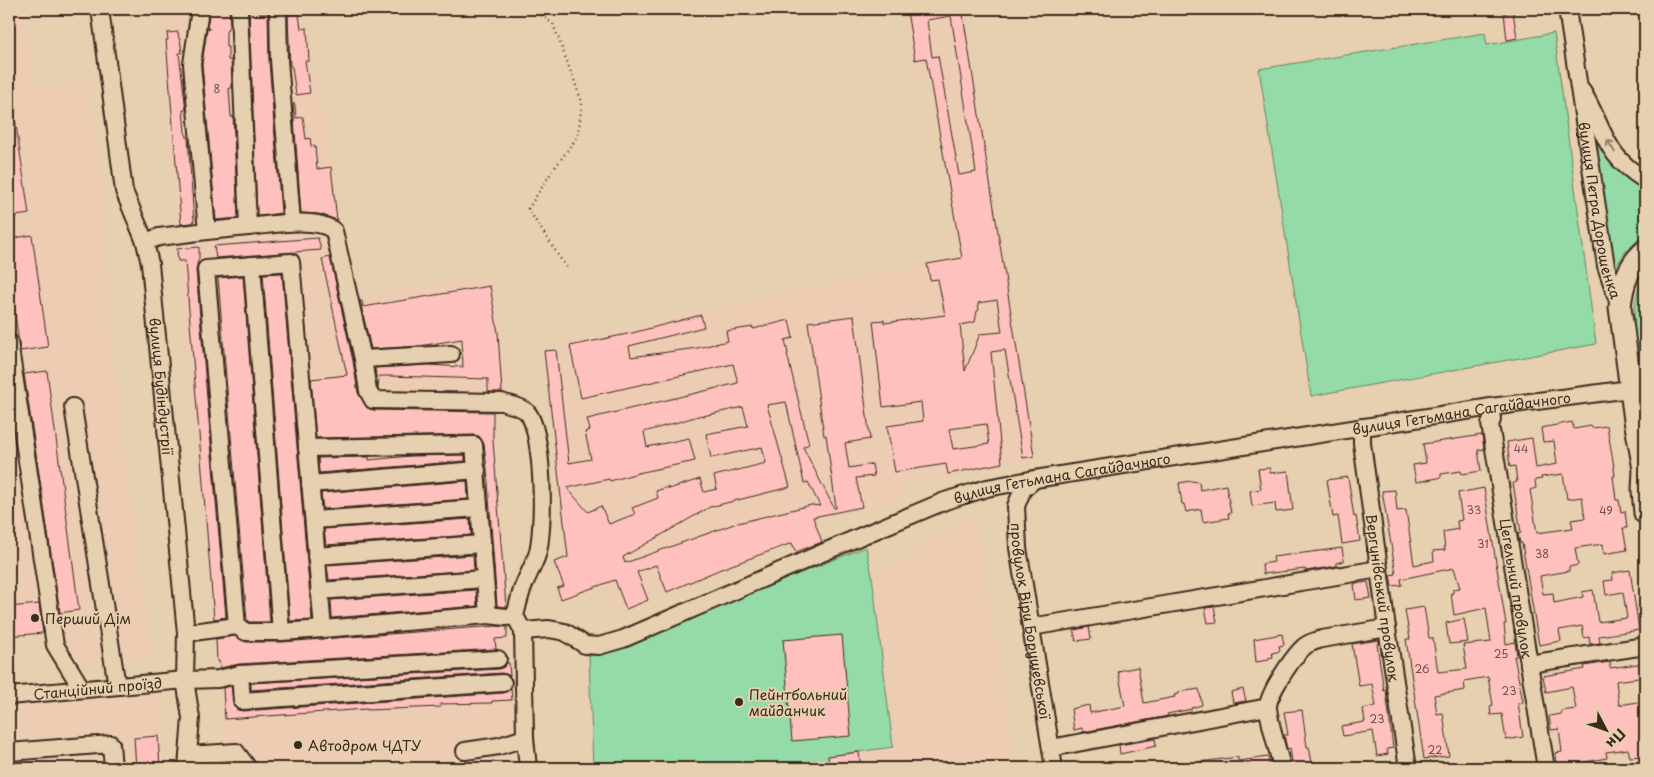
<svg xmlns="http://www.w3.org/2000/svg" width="1654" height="777" font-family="'Playpen Sans',sans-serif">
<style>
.built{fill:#edccb4}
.green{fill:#95dba8;stroke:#688263}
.building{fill:#fec1be;stroke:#3b2a1e;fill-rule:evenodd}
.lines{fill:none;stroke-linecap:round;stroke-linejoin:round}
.minor-casing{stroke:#3b2a1e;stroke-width:20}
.major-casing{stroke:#3b2a1e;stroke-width:25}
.path{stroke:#3b2a1e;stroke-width:2.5;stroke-dasharray:1 4;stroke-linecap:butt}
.minor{stroke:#e6d0af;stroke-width:16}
.major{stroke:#e6d0af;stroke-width:21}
.oneway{stroke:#907d66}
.poi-dot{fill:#3b2a1e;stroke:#e6d0af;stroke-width:2}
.labels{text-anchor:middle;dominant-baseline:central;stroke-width:4;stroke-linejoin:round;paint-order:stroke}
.number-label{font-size:11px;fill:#6c5046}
.street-label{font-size:14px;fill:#3b2a1e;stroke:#e6d0af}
.poi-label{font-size:14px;fill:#3b2a1e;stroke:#e6d0af;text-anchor:start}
</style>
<rect width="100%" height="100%" fill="#e6d0af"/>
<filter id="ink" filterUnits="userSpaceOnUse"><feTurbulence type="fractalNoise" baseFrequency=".02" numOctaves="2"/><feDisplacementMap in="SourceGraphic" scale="10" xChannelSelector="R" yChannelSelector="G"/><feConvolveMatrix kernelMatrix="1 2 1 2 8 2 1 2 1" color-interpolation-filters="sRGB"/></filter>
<g filter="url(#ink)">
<path class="built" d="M9 9H25L35 86 88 83 106 184 102 199 115 365 152 656 76 667 63 642 44 632 9 636Z
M149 9H305L321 106 335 174 339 213 343 236 361 295 496 274 509 398 502 402 495 423 506 617 520 768H227L178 261 161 14Z
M908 9H964L1035 456 979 470 902 484 899 500 791 524 795 543 614 614 604 586 560 602 556 589V574L553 561 566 556 542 350 716 307 960 256 931 88 916 82 901 10Z
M975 514 1018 768H829L828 757 893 747 872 576Z
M159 690 166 768H9V705Z"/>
<path class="green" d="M1485 33 1487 45 1554 33 1596 344 1311 396 1259 69Z
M1593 130 1625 176 1645 190V233L1626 251 1615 268H1613Z
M1645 273V405C1639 365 1624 310 1645 273Z
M866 547 872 576 893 747 829 756V768H593L589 657Z"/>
<path class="building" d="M210 9H229L230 24 226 32V47H228V60H231L232 88H229L231 117 233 116 238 218 216 220 202 64 207 30 210 29 207 28Z
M249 9H259V13H268L269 61 281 213 259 216 257 215Z
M920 9H962L1034 456 1023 458 1005 350 991 352 1002 463 948 474 946 464 895 472 887 426 923 421 921 402 883 407 873 321 884 320V323L945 315 938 279 930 280 927 264 962 258 926 58 915 60 907 11ZM951 16 976 172 959 175 938 56 932 57 927 20ZM997 300 1002 332 980 334 965 371 960 325 975 322 977 311 979 310 978 303ZM986 424 989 444 953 449 949 429Z
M1513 12 1517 38 1507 40 1504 13Z
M299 14 301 29 307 28 309 61H305L310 93 296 95 292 67 290 66 288 15Z
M178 32 179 39H180L182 53H179L186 110H183L185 132 188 139 194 221 192 223 181 224 166 40H168L167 33Z
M293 104H295L296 118 303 117 306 139 310 138 311 146H315L317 169 331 167 337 220 319 214 301 213Z
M9 118H15L29 214 9 217Z
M32 235 48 347 20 351 9 270V239Z
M318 238 321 250 216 258 214 246Z
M199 247V260H198L196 270 226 617 214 619 185 261H178L177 249Z
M330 257 353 361 358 393 367 408 373 410 493 412V441L506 607 497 606 487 469 484 444 479 436 474 435 316 438 311 379 347 375 322 259Z
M282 273 312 620 290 621 263 274Z
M243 276 270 622H249L247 620 227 389 218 278Z
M490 286 498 333 502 392H488V379L389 376H379L378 389 375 368 429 365 463 367 462 339 419 346 371 349 360 301H362L363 307Z
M701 315 704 327 629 346 631 357 697 348 728 341 726 331 753 327V329L789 320 793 338 785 340 788 354H787L809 444 803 447 834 508H836L826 435 824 436 808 322 854 316 870 439 845 443 849 468 872 464 874 476 856 478 862 507 813 517 822 542 796 552 792 543 721 569 667 592 656 565 637 572 648 600 626 609 615 580 561 599 557 588 564 586 554 562 568 557 544 351 556 350 569 463 591 459 585 432 590 430 587 419 738 383 733 364 581 398 570 346 632 333ZM786 402 804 483 808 482 820 506 811 505 734 524 625 563 623 557 710 507 790 487 767 405ZM743 407 748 426 706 434 711 458 762 447 766 463 714 476 717 489 704 492 700 479 669 489 668 487 656 491 658 498 632 508 635 514 609 524 601 506 588 512 567 488 609 479 610 481 638 473 695 461 689 438 647 447 644 432 702 415 703 416Z
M47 371 79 610 60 613 24 374Z
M1572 422 1574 429 1591 426 1592 428 1607 426 1613 461 1615 476H1613L1616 500H1619L1621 512 1625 511 1627 528H1623L1627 550 1604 554 1603 544 1575 548 1578 565 1569 567V571L1540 576 1543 594 1553 593 1554 603 1583 597 1582 592 1593 590 1598 622 1627 618 1623 592 1606 595 1604 581 1613 580 1612 573 1630 570 1639 630 1599 636 1600 643 1590 644 1589 637 1584 638 1582 626 1559 630 1561 641 1539 645 1522 543H1520L1518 534 1521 533 1513 483 1517 482 1515 466 1510 467 1507 442 1532 438 1536 468 1557 464 1554 441 1543 442 1541 428ZM1563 474 1567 499 1582 497 1585 518 1571 520 1573 528 1537 533 1530 490 1536 488 1535 480 1542 479 1541 477Z
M1482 435 1484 449 1478 450 1481 471 1462 474 1461 471 1441 474V477L1438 478 1416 482 1413 465 1426 463 1423 444Z
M465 455V461L319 473 318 458 369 457V460L410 456Z
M1270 468V473L1288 471 1293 510 1276 512 1275 503 1252 506 1250 491 1261 489 1258 469Z
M1348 477 1354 517 1356 516 1360 541 1342 544 1338 516 1333 517 1327 480Z
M467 481 468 499 323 509 321 493Z
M1191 481 1199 482 1200 490 1226 485 1231 513H1228L1229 518 1203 522 1201 509 1186 512 1184 504H1182L1179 483Z
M1484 488 1506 624H1504L1506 644 1515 642 1517 656H1514L1523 702 1518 703 1523 737 1506 740 1502 714 1491 715 1490 706 1493 705 1488 677 1464 681 1465 690 1434 695 1437 714 1443 713 1449 756 1424 759 1406 639H1410L1405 610 1424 607 1429 638H1433L1438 672 1467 669 1463 645 1491 642 1486 608 1454 615 1451 593H1453V589L1460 588 1454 568 1401 579 1402 585 1392 586 1390 575 1396 574 1382 491 1395 490 1397 511 1406 510 1414 565 1434 561 1433 551 1445 550 1443 532 1458 529 1457 521 1462 520 1458 493Z
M470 519 471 535 326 545 324 529Z
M1342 548 1344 561 1336 563V566L1306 571 1305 569 1263 574 1262 564 1274 562 1273 557Z
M473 555 474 570 329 580 327 565Z
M1368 582 1371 598 1356 600 1354 584Z
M476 590 477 606 332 618 331 600Z
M39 604 43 633 9 636V607Z
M1214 607 1217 622 1208 623 1205 608Z
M1464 619 1468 642 1449 644 1446 623Z
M496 626 507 627V638L495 639 496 649 239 664 220 668 219 661H217L216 639 235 636 246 642H282Z
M1089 627 1091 639 1076 641 1074 630Z
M1282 634 1284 645 1279 646 1280 651 1272 653 1273 657 1268 658 1269 660 1256 662 1254 639Z
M842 635 851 736 792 741 783 640Z
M1379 640V643L1377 644 1384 691 1386 690 1393 748 1387 749 1388 754 1377 756 1373 731 1343 736 1341 726 1365 722 1363 709 1376 706 1372 684 1359 686 1352 644Z
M1610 662V668L1644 663 1645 677 1616 681 1619 705 1645 701V752L1641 753 1642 756 1630 757 1628 749 1606 752 1607 758 1574 764 1575 768H1565V765L1557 767 1555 753 1562 752 1559 729 1551 730 1549 716 1562 714 1561 711 1576 709 1572 687 1546 692 1543 676 1585 669 1584 666Z
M507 663H509L510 676 502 673 251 690V683L499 669 504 667Z
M1138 667 1144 703 1175 697 1174 695 1179 694V692L1199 689 1202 705 1191 708 1192 709 1167 714 1168 716 1083 732 1082 728 1074 730 1071 709 1089 705 1090 713 1125 706 1118 671Z
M231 686 234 706 237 710 243 711 504 693 511 688 512 700 492 701V703L440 704 441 707 367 710V709L225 719 223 688Z
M1243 689 1246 701 1233 703 1231 692Z
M1302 710 1307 747H1309L1313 768H1293L1290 748 1287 749 1284 735H1288L1284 712Z
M158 736 160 768H136L134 738Z
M1155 739 1156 746 1120 754 1119 745Z
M859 752 861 768H829L828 756Z
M1238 757V761L1268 757 1270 768H1201L1200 762Z"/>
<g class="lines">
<defs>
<g id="minor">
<path id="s1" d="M100 9 124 191 145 242 150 264 186 633 185 680 191 718 187 768"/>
<path d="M200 9 192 64 207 231 248 227"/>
<path d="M239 9 248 227C269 225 317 216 334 231L363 359"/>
<path d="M278 9 279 60 292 222"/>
<path id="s2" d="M1567 9 1606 266 1620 307"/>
<path d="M1582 91C1595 111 1601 135 1615 154 1623 165 1634 173 1645 180"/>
<path d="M145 242 159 237 207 231"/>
<path d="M252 265 281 632"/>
<path d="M9 342 55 645 82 689"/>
<path d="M451 354 363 359 368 391 373 400 502 402C510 405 521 406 527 412 544 431 545 531 537 555 533 567 526 578 522 590 519 599 517 608 515 616L523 631 525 738 528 768"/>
<path d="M73 407 117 686"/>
<path id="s3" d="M1491 407 1492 420 1490 424 1546 768"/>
<path id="s4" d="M1362 427V443L1387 628 1408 768"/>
<path d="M307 448 474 445 488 615"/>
<path id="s5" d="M1035 479 1023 489 1016 506 1018 548 1054 768"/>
<path d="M310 484 477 470"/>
<path d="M314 520 479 508"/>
<path d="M316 556 482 544"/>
<path d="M319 591 484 579"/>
<path d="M1031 627 1379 569"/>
<path d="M323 629 291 262 206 269 237 626 246 632H281L323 629 488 615 506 617 515 616"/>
<path id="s6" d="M523 631 549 629 565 632 585 645 599 646 623 639 859 537 945 501 987 488 1035 479 1491 407 1630 389"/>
<path d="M186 633 237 626"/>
<path d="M1529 664 1645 646"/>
<path d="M240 674 242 701 503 683"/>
<path id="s7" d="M9 696 185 680 218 679 240 674 498 659"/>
<path d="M1051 748 1268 707"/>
<path d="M465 751 499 746 525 738"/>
<path d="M9 752 111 744 113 768"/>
<path d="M188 755 236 752 248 768"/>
<path d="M1282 768C1278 750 1270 726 1268 708 1267 695 1294 655 1305 646 1310 642 1316 641 1322 639L1387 628"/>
</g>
<path id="major" d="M1645 251C1628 265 1622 286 1620 307L1635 420 1644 469 1643 490 1645 513"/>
</defs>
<use href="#minor" class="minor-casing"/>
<use href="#major" class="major-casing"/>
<path class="path" d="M533 9 553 24 582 102 578 136 551 173 528 209 568 270
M1641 333 1645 323"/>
<use href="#minor" class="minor"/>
<use href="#major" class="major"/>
</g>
<defs><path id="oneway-shaft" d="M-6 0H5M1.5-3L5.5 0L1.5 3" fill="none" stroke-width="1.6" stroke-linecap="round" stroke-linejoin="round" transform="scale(1.25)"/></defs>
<use class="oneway" href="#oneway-shaft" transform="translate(1611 146) rotate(-121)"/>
</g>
<g class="poi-dot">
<circle cx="35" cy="618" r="5"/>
<circle cx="739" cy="702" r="5"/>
<circle cx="298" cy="745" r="5"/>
</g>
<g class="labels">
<g class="number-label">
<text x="217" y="88">8</text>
<text x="1521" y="448">44</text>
<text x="1474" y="509">33</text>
<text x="1606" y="510">49</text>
<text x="1483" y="543">31</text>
<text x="1542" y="553">38</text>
<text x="1501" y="653">25</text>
<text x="1422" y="668">26</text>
<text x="1509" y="690">23</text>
<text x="1377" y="718">23</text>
<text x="1435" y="749">22</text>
</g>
<g class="street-label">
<text stroke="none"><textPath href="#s2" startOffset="204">вулиця Петра Дорошенка</textPath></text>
<text stroke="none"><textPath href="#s1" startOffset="384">вулиця Будіндустрії</textPath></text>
<text stroke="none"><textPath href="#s6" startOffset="980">вулиця Гетьмана Сагайдачного</textPath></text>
<text stroke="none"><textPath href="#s6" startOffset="575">вулиця Гетьмана Сагайдачного</textPath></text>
<text stroke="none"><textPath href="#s3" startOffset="184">Цегельний провулок</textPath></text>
<text stroke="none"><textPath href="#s4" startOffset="172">Вергунівський провулок</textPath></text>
<text stroke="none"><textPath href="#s5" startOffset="150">провулок Віри Борушевської</textPath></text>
<text stroke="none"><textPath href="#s7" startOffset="89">Станційний проїзд</textPath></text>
</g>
<g class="poi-label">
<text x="45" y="618">Перший Дім</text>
<text x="749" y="694">Пейнтбольний<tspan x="749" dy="16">майданчик</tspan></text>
<text x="308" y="745">Автодром ЧДТУ</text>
</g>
</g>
<rect width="1654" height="777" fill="none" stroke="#e6d0af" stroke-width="30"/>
<rect x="15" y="15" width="1624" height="747" fill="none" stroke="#3b2a1e" stroke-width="2" filter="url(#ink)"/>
<g transform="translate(1606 730) rotate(131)" stroke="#e6d0af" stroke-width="4" paint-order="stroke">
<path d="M0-4L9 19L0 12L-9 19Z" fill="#3b2a1e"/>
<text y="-8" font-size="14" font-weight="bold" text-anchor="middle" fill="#3b2a1e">Пн</text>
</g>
</svg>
